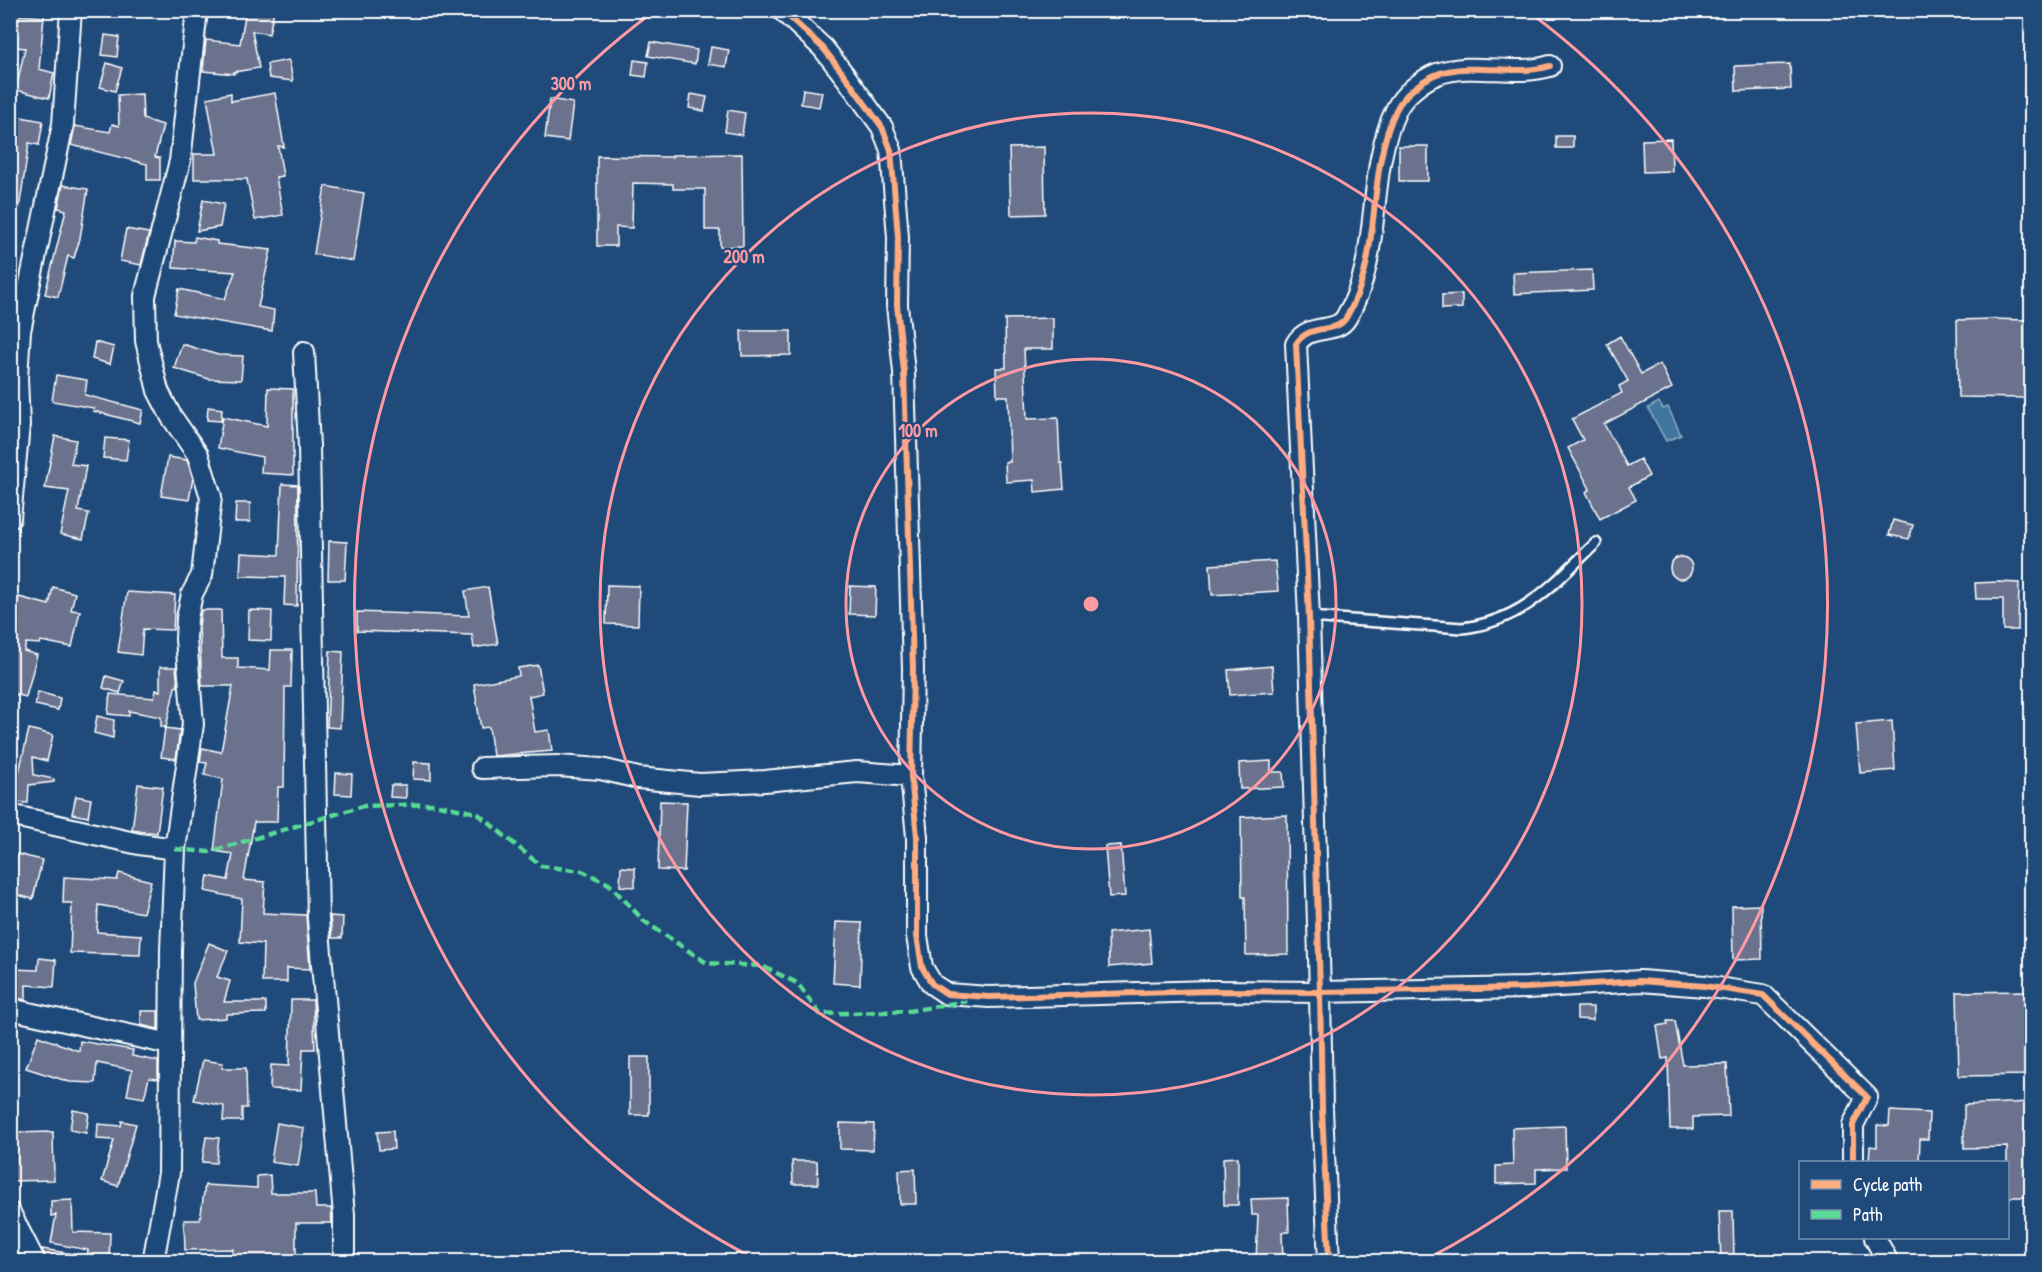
<svg xmlns="http://www.w3.org/2000/svg" width="2042" height="1272" font-family="'Patrick Hand',sans-serif">
<style>
.water{fill:#41769d;stroke:#8dadc4;stroke-width:1.5}
.building{fill:#6b728d;stroke:#fff;stroke-width:1.5}
.lines{fill:none;stroke-linecap:round;stroke-linejoin:round}
.service-casing{stroke:#fff;stroke-width:14}
.minor-casing{stroke:#fff;stroke-width:24}
.service{stroke:#1f4a7a;stroke-width:9}
.minor{stroke:#1f4a7a;stroke-width:20}
.quiet{stroke:#5adb95;stroke-width:4.5;stroke-dasharray:9 4.5;stroke-linecap:butt}
.cycleway-casing{stroke:#1f4a7a;stroke-width:10}
.cycleway{stroke:#ffac80;stroke-width:6}
.ring{fill:none;stroke:#ff9aa2;stroke-width:3}
.centre{fill:#ff9aa2;stroke:#1f4a7a;stroke-width:3}
.ring-label{font-size:18px;text-anchor:middle;font-weight:bold;fill:#ff9aa2;stroke:#1f4a7a;stroke-width:4.5;stroke-linejoin:round;paint-order:stroke}
</style>
<rect width="100%" height="100%" fill="#1f4a7a"/>
<filter id="ink" filterUnits="userSpaceOnUse"><feTurbulence type="fractalNoise" baseFrequency=".0167" numOctaves="2"/><feDisplacementMap in="SourceGraphic" scale="12" xChannelSelector="R" yChannelSelector="G"/><feConvolveMatrix kernelMatrix="1 2 1 2 8 2 1 2 1" color-interpolation-filters="sRGB"/></filter>
<g filter="url(#ink)">
<path class="water" d="M1659 402 1663 409 1668 407 1681 435 1666 441 1648 408Z"/>
<path class="building" d="M246 10H274L269 34 252 31 259 68 234 72V74L203 71 206 40 240 44Z
M19 15 44 17 39 69 54 73 49 98 16 90 25 48 16 47Z
M105 35 119 37 117 57 102 55Z
M651 42 697 50 695 64 648 56Z
M711 47 729 50 726 67 708 64Z
M289 60 293 81 269 78 267 64Z
M634 60 648 62 646 77 632 75Z
M107 63 122 68 115 91 100 87Z
M1790 64 1791 89 1736 91 1735 66Z
M803 89 822 92 819 107 801 104Z
M231 93V101L275 93 284 147 278 146 283 176 276 177 283 215 255 220 247 179H194V154H217L207 98Z
M142 94 143 119 163 125 155 157 160 158V180H147V164L71 145 75 126 110 132 112 124 119 126 118 95Z
M691 94 707 97 704 111 689 108Z
M550 99 573 103 568 141 545 138Z
M728 110 745 113 742 135 725 132Z
M10 115 43 121 39 145 29 143 19 210 10 209Z
M1556 136H1573V148H1556Z
M1671 139 1672 171 1643 172 1642 140Z
M1399 146H1428V181H1399Z
M1044 147 1045 214 1011 215 1009 148Z
M742 154 743 246 720 247V230H705V189H673V184L633 183 632 228 616 227V246H597V156L672 157V155Z
M63 185 88 189 80 238 74 258 68 256 58 297 45 294 66 210 58 208Z
M325 186 364 193 353 261 314 254Z
M203 200 224 204 220 227 197 231Z
M126 229 149 233 141 265 120 261Z
M195 237 217 241V244L271 250 258 307 274 310 272 331 174 314 179 289 225 299 235 272 173 268 175 241 194 242Z
M1592 270 1593 290 1514 294 1513 273Z
M1462 294V308L1442 309V295Z
M1053 318V349H1024L1027 419 1058 418 1060 463H1062L1064 489 1035 492 1034 480 1006 482 1005 462H1010L1008 396H997L996 368H1006L1005 319Z
M1992 319 2027 320V398L1958 397 1957 320Z
M741 331H791V355L742 356Z
M1620 336 1641 374 1660 364 1672 388 1604 424 1627 466 1640 459 1649 476 1629 487 1636 500 1600 519 1586 492 1590 489 1568 448 1583 440 1572 419 1622 393 1619 386 1628 381 1607 344Z
M95 342 114 347 110 364 92 359Z
M182 344 218 355 243 356 241 380 209 379 174 368Z
M56 375 87 380 85 395 143 410 140 423 93 411 94 408 52 401Z
M268 388 293 389V475L261 473 262 457 218 448 223 417 267 426Z
M208 407 222 409 221 421 207 420Z
M55 436 76 440 71 464 86 466 78 511 89 513 83 539 60 534 69 491 45 488Z
M105 438 129 440 126 460 103 458Z
M168 457 187 460 193 478 189 500 161 496Z
M282 484 298 485 297 606 284 605 285 577 240 576 241 553 279 555Z
M236 503H250V522H235Z
M1893 520 1913 525 1909 539 1889 535Z
M329 541 347 542 345 580H328Z
M1670 568a11 11 0 1 1 22 0a11 11 0 1 1-22 0Z
M1275 561 1278 591 1212 595 1210 565Z
M1999 582 2019 583 2018 630H2003V599H1976L1975 583Z
M607 585 639 586 638 625 606 624Z
M850 586 876 587 875 615 849 614Z
M53 587 75 593 71 610 80 611 72 647 41 641 40 644 26 643 24 651 37 655 26 697 10 693V648L19 621 13 620 19 597 49 605Z
M488 587 498 644 474 648 472 635 357 631V612L469 616 465 591Z
M127 592 175 595 173 630 143 629 141 655 118 652Z
M201 610H221L222 658H238V668L270 670 271 650H292L291 687H285L284 787H278L277 822H254L244 880 265 882 263 913 306 915 310 969 287 968V982H262L263 944 240 942 242 899 205 891 208 876 228 880 233 854 214 851 223 779 204 775 207 763 200 762 202 748 221 752 233 686H202L199 627Z
M249 610 272 611 271 641 248 640Z
M330 651 343 652 340 728 327 727Z
M538 665 543 693 529 696 535 732 549 730 552 751 493 756 489 727 481 728 474 684 519 676 518 668Z
M1272 666 1274 692 1230 695 1228 670Z
M160 667H176L178 686 175 687 166 727H161V717L129 711V716L108 714 110 694 154 698 156 690 160 691Z
M106 676 124 681 120 693 103 688Z
M38 692 60 698 58 710 35 705Z
M97 716 114 720 113 738 94 733Z
M1892 721 1895 770 1860 773 1856 724Z
M165 728 180 730 176 759 161 757Z
M29 729 53 735 47 761 33 757 34 775 54 779V782L29 785 28 803 10 802V770L19 772Z
M1271 761V772H1283L1284 787 1240 789 1239 763Z
M414 762 431 763V780L413 779Z
M336 773 352 774 351 795 335 794Z
M138 784 163 787 157 833 132 830Z
M391 785H406V798L390 797Z
M76 796 91 799 88 817 72 814Z
M660 801 687 802 684 871 658 870Z
M1287 815 1288 954 1246 955 1245 897H1242L1241 817Z
M1121 845 1125 896 1109 897 1105 846Z
M17 854 42 860 33 899 10 893Z
M621 867 635 868V887L620 886Z
M119 873 151 881 143 913 98 905 97 932 141 935 140 955 70 953 72 903H63L64 877 117 880Z
M1761 905 1762 959 1733 960 1732 906Z
M330 916 343 917 342 938H332Z
M836 922 862 923 860 985 833 983Z
M1149 929 1152 963 1109 967 1108 933Z
M209 943 228 951 217 977 230 981 224 1002H266V1013L226 1014V1018L196 1020 193 983Z
M39 958 56 960 54 987 26 985V1000L10 997V969L38 970Z
M2031 991V1075L1959 1076 1957 992Z
M291 1000H313L315 1049H303L301 1090 270 1089 271 1065 289 1066Z
M1577 1007H1593V1020L1577 1019Z
M141 1011H158V1029L141 1025Z
M1667 1021H1675L1683 1065 1727 1064 1729 1116 1693 1117V1129H1670L1668 1058 1662 1059 1657 1026 1668 1024Z
M38 1036 79 1051 80 1041 133 1050 132 1056 158 1061V1079L149 1078 144 1098 127 1095 132 1070 97 1063 95 1083 70 1082 26 1068Z
M630 1057H649V1115H630Z
M203 1060 223 1063 222 1068H246L247 1108H242V1121H223L224 1106 194 1100Z
M2031 1102V1197H2007V1147L1964 1148V1105Z
M73 1110 89 1113 86 1133 70 1130Z
M1890 1111 1929 1113 1928 1139H1920L1919 1162H1869L1870 1146 1877 1147V1125L1889 1126Z
M122 1121 136 1124 118 1186 102 1181 114 1140 97 1139 98 1124 121 1126Z
M277 1123 304 1128 298 1166 271 1162Z
M840 1123 874 1124 873 1150 840 1149Z
M1565 1126 1566 1168 1536 1169V1183L1496 1184V1166L1513 1165 1512 1128Z
M393 1131 394 1149 379 1150 377 1132Z
M53 1132 54 1180 10 1181V1133Z
M206 1137 219 1138 216 1163 202 1162Z
M1238 1157V1205H1224L1223 1158Z
M792 1161H817L818 1184H793Z
M915 1169 916 1204H900L899 1170Z
M270 1175 271 1193H315L316 1208H331L332 1223H296V1262H232L233 1249 185 1250 184 1220H200L205 1185 257 1188V1176Z
M1288 1198 1289 1232H1282L1283 1262H1256L1258 1215H1252L1251 1199Z
M72 1200 73 1232 110 1233 109 1262H87L88 1250 51 1243 56 1215 51 1216V1201Z
M1719 1211H1733L1734 1262H1721Z
M10 1244H12L21 1262H10Z
M42 1249 73 1254V1262H47Z"/>
<g class="lines">
<defs>
<path id="service" d="M1309 617 1462 628C1524 621 1554 583 1596 543"/>
<path id="minor" d="M782 10 823 48 845 76 882 127 891 150 898 237 897 305 904 372 913 669 911 776 917 837V936L922 967 932 984 947 994 989 997 1211 991 1320 992 1322 1109 1329 1262
M1550 66C1513 77 1474 61 1437 74 1422 80 1403 95 1396 110 1365 175 1384 254 1346 318 1336 335 1309 322 1296 344L1309 617 1320 992 1527 988 1640 981 1705 986 1763 995 1867 1097 1853 1125V1162
M304 352 309 446 318 919 344 1215V1262
M10 518 19 425 17 378 20 331 63 124 71 10
M482 768 557 766 601 769 638 778 700 784 765 781 857 772 911 776
M10 815 139 844 175 849 171 950 169 1173 153 1262
M175 849 193 724 186 639 187 618 192 594 202 575 211 497 198 455 171 416 158 391 146 341 145 296 180 161 197 10
M10 1009 170 1044
M10 1213 35 1262
M1875 1238 1888 1262"/>
</defs>
<use href="#service" class="service-casing"/>
<use href="#minor" class="minor-casing"/>
<use href="#service" class="service"/>
<use href="#minor" class="minor"/>
<path class="quiet" d="M175 849 209 852 363 806 434 804 477 813 541 866 582 871 609 884 644 921 707 963 762 966 797 983 820 1014 909 1011 967 1001"/>
<defs>
<path id="cycleway" d="M782 10 823 48 845 76 882 127 891 150 898 237 897 305 904 372 913 669 911 776 917 837V936L922 967 932 984 947 994 989 997 1211 991 1320 992 1322 1109 1329 1262
M1550 66C1513 77 1474 61 1437 74 1422 80 1403 95 1396 110 1365 175 1384 254 1346 318 1336 335 1309 322 1296 344L1309 617 1320 992 1527 988 1640 981 1705 986 1763 995 1867 1097 1853 1125V1162"/>
</defs>
<use href="#cycleway" class="cycleway-casing"/>
<use href="#cycleway" class="cycleway"/>
</g>
</g>
<g class="ring">
<circle cx="1091" cy="604" r="245"/>
<circle cx="1091" cy="604" r="491"/>
<path d="M757 1260A736 736 0 0 1 653 12M1529 12A736 736 0 0 1 1425 1260"/>
</g>
<circle cx="1091" cy="604" r="9" class="centre"/>
<g class="ring-label">
<text x="571" y="90">300 m</text>
<text x="744" y="263">200 m</text>
<text x="918" y="437">100 m</text>
</g>
<rect width="2042" height="1272" fill="none" stroke="#1f4a7a" stroke-width="36"/>
<rect x="18" y="18" width="2006" height="1236" fill="none" stroke="#fff" stroke-width="2" filter="url(#ink)"/>
<rect x="1799" y="1161" width="210" height="78" fill="#1f4a7a" stroke="#7992af" stroke-width="1.5"/>
<rect x="1811" y="1180" width="30" height="9" fill="#ffac80" stroke="#7992af" stroke-width="1.5"/>
<text x="1853" y="1191" font-size="18" fill="#ffffff">Cycle path</text>
<rect x="1811" y="1210" width="30" height="9" fill="#5adb95" stroke="#7992af" stroke-width="1.5"/>
<text x="1853" y="1221" font-size="18" fill="#ffffff">Path</text>
</svg>
